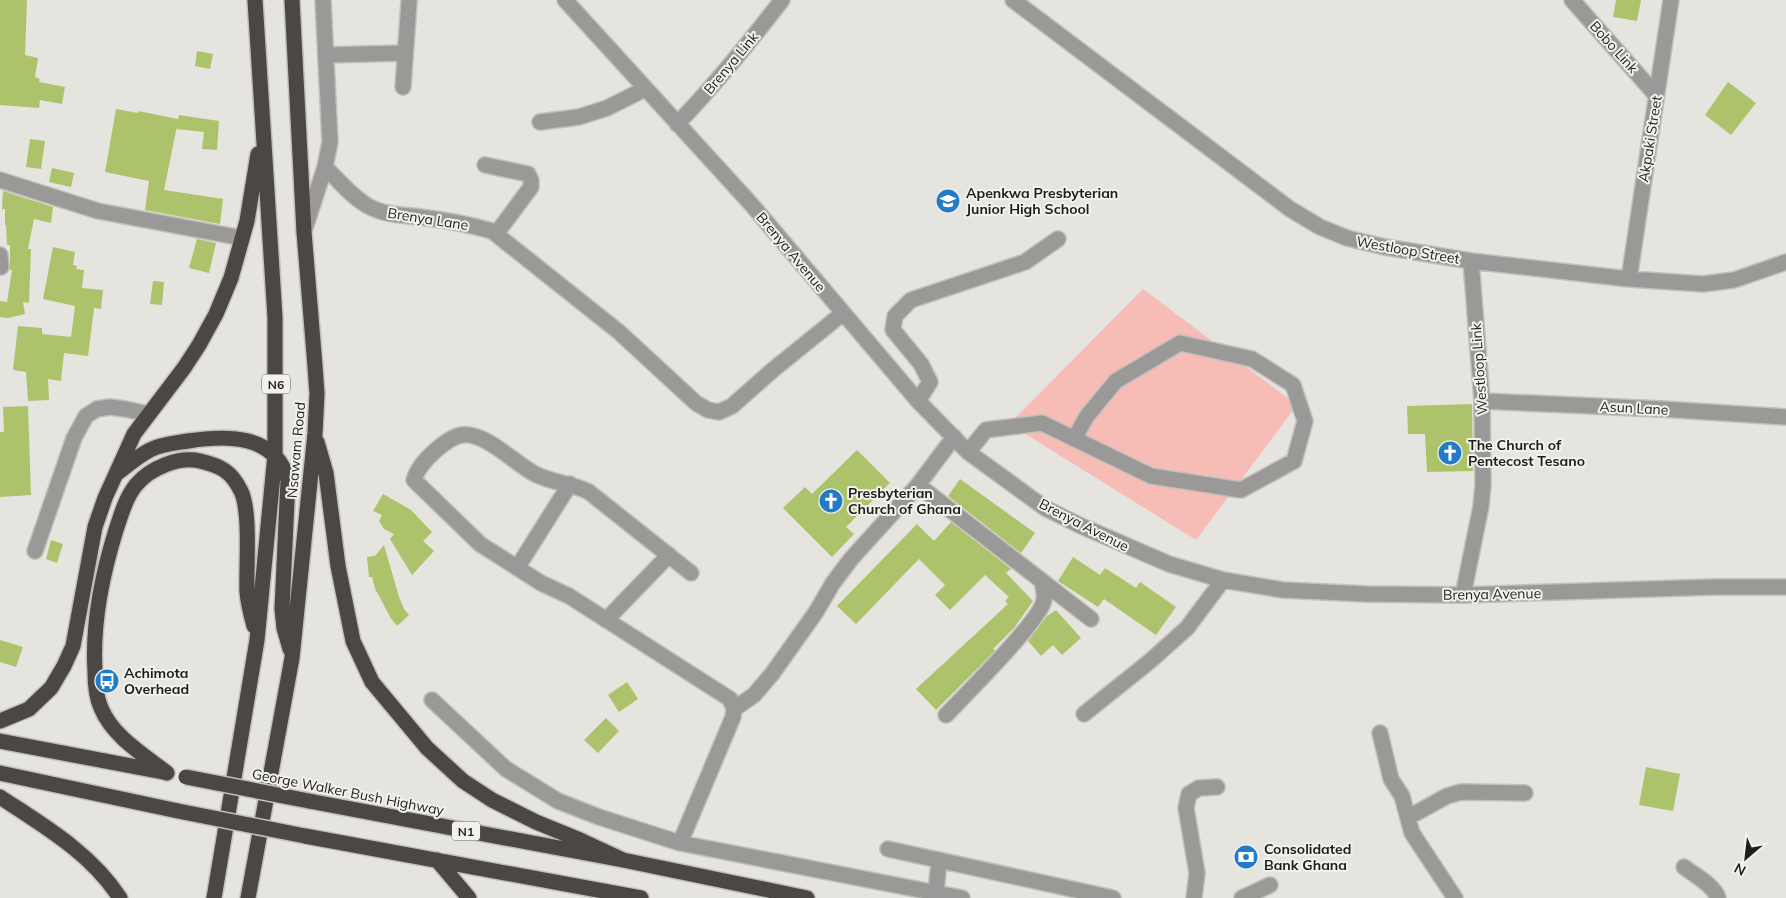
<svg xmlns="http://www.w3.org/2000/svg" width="1786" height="898" font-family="Mulish,sans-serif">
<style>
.green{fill:#f8bcb7}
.building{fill:#acc36b}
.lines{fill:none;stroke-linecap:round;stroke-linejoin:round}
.minor-casing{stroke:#c1c0bb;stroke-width:18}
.highway-casing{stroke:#c1c0bb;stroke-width:18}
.minor{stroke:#9b9998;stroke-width:15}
.highway{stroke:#4b4744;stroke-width:15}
.highway-bridge-casing{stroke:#c1c0bb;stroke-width:18;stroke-linecap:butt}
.highway-bridge{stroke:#4b4744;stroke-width:15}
.labels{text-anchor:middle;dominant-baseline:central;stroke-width:4;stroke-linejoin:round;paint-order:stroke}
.shield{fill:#f3f1ec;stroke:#5d5d5a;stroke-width:1}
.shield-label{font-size:12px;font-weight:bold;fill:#1d1d1b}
.street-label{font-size:14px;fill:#1d1d1b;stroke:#f3f1ec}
.poi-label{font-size:14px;font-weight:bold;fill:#1d1d1b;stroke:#f3f1ec;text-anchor:start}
</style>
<rect width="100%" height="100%" fill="#e5e4de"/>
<path class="green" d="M1143 289 1297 405 1196 540 1009 424Z"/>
<path class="building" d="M0 0H27L25 55 38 58 35 77 40 79 39 82 65 87 62 104 40 100 39 108 0 105Z
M1616 0H1641L1637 21 1613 17Z
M197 51 213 54 210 69 195 66Z
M1728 82 1756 103 1731 135 1705 115Z
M116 109 138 113V111L178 119 179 115 219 121 217 150 202 149 204 132 177 129V126L164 190 223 199 220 224 145 210 149 181 105 172Z
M30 139 45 141 41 169 26 167Z
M52 168 74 173 71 187 49 182Z
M3 191 53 207 51 223 34 219 28 249H31L29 303 23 302 25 314 8 318 0 317V301L7 302 12 270H10V245H7L6 225H5V209H2Z
M197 239 216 243 209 273 189 268Z
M53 247 75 252 73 265 77 266 76 269 84 270 82 288 103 290 101 309 94 308 88 356 64 353 61 381 48 379 49 400 28 401 26 372 13 370 18 326 42 328V334L71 337 75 306 43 299Z
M153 281 164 282 162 305 150 304Z
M1472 404 1473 471 1427 472 1425 434H1408L1407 406Z
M28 406 31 495 0 497V432H4L3 407Z
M857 450 890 483 846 527 854 534 832 557 783 508 805 487 812 494Z
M960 479 1035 533 1021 553 948 496Z
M383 494 411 510 432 532 423 541 434 551 412 575 390 539 394 534 384 529 379 521 382 515 373 511Z
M951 522 1011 569 1006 573 1033 601 1014 628 993 649 995 650 994 652 936 710 916 689 1008 604 1005 601 1009 597 985 575 950 610 935 595 945 585 919 559 856 624 837 606 917 524 934 541Z
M51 540 63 544 57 563 46 559Z
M384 545 399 597 404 609 409 615 397 626 390 617 377 592H376L372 577H369L367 557 375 556Z
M1073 557 1100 575 1105 568 1136 588 1140 582 1176 607 1156 635 1104 599 1098 607 1058 581Z
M1056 610 1081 638 1062 655 1053 645 1041 656 1028 641 1047 616Z
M0 640 23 647 16 667 0 662Z
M627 682 638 699 619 712 608 695Z
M606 718 619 731 598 753 584 740Z
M1646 767 1680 774 1673 811 1639 805Z"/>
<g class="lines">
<defs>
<path id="minor" d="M565 0 751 204 918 401 968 452 1045 508 1079 525 1169 564 1223 580 1283 590 1366 594 1463 595 1714 587H1786
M1013 0 1290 209 1320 227 1347 238 1385 247 1471 261 1629 279 1703 284 1734 280 1786 262
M1572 0 1656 95
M326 55 405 53
M403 87 409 2
M540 122 579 117 607 108 645 89
M677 124C715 85 749 43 782 0
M485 165 528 174 531 180V187L496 234
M325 167C338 180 352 197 368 206 384 215 402 215 420 217 445 220 468 224 492 231L619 332 696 403 708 410 719 412 732 406 774 369 842 314
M0 180 98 211 242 238
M304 231 325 167 330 142 323 0
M0 255 1 267
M1629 279 1671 0
M918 401 930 382 921 364 893 330 895 316 911 300 1025 262 1058 239
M1482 401 1661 409 1786 417
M968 452 986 430 1042 423 1151 476 1241 490 1294 461 1305 421 1293 385 1252 359 1180 343 1116 381 1087 416 1074 439
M918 485 1091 619
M35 551 74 438 86 416 97 409 110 407 125 409 149 414
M517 568 570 484
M1463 595 1481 506 1483 485 1482 401 1471 261
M606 620 669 555
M432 700 506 769 558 801 599 817 680 843 962 898
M734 709 754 695 772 674 816 612 833 583 851 559 918 485 954 437
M1084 714 1149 662 1187 628 1223 580
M946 715C964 696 1041 620 1044 600 1045 595 1043 587 1042 581
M1380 733 1391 779 1402 796 1412 833 1455 898
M1409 817 1447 796 1461 792 1525 793
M680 843 733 717 734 709 730 699 569 596 541 583 480 544 416 482 414 480C417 469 428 457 436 450 443 444 453 436 462 435 486 432 515 464 535 474 552 483 572 483 589 492L691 573
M888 849 1113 898
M1684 867C1694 875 1714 885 1718 898
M936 893 939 860
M1194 898 1197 873 1186 808 1189 794 1199 788 1217 787
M1242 898 1270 885"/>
<path id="highway" d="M317 442 326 473 338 566 353 641 372 682 427 748 463 781 492 800 536 822 580 840 623 860
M116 474C127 466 138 456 150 450 161 444 176 443 188 441 227 435 275 434 288 480L282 609 284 628 290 649
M0 721 29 709 51 688 64 666 73 646 95 527 105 498 134 434 184 368 199 345 216 314 231 278 247 221 258 154
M0 741 163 772
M0 773 178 811
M167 773C144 755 113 737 101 708 96 697 95 682 95 671 92 623 102 575 116 530 121 515 126 497 136 485 150 468 179 456 200 461 221 466 231 471 241 491 251 512 246 567 247 592 248 603 251 615 254 626
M0 797C44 826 91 853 120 898
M309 801 623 860 807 898
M305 836 641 898
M437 860 469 898
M214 898 257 640 275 455V318L255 0
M248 898 292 658 315 433 317 394 315 366 304 232 292 0"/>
</defs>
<use href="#minor" class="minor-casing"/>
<use href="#highway" class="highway-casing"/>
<use href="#minor" class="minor"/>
<use href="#highway" class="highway"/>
<defs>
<path id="highway-bridge" d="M186 777 309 801
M178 811 305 836"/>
</defs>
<use href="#highway-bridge" class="highway-bridge-casing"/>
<use href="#highway-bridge" class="highway-bridge"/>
</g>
<defs>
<symbol id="school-disc" viewBox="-11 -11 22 22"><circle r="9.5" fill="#227bc8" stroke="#f3f1ec"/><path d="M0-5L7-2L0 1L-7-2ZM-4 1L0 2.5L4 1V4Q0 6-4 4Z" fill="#fff"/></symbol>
<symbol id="church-disc" viewBox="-11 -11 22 22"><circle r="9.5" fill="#227bc8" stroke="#f3f1ec"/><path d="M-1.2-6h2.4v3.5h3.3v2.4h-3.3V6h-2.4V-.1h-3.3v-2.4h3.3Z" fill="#fff"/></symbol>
<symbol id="bus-disc" viewBox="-11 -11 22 22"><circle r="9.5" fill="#227bc8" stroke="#f3f1ec"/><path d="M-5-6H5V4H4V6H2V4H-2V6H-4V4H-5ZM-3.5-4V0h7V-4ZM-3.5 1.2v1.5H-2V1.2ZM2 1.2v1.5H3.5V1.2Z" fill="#fff"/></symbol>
<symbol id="bank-disc" viewBox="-11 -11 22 22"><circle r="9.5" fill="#227bc8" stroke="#f3f1ec"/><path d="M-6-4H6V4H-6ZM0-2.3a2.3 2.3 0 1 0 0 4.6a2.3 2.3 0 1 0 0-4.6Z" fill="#fff"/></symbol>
</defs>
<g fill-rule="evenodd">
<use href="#school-disc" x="934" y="187" width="28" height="28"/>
<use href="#church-disc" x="1436" y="439" width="28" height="28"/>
<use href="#church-disc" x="817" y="487" width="28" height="28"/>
<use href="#bus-disc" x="93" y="667" width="28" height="28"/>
<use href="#bank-disc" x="1232" y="843" width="28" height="28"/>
</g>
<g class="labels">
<g class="shield">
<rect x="262" y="374.5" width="28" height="19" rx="4"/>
<rect x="452" y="821.5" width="28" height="19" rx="4"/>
</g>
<g class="shield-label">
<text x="276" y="384">N6</text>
<text x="466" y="831">N1</text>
</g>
<g class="street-label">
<text transform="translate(1614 47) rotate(48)">Bobo Link</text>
<text transform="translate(731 63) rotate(-50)">Brenya Link</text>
<text transform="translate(1650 139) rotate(-81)">Akpaki Street</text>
<text transform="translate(428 219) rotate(9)">Brenya Lane</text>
<text transform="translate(1408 250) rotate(10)">Westloop Street</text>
<text transform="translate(791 252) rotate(50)">Brenya Avenue</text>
<text transform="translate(1479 369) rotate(-94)">Westloop Link</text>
<text transform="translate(1634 408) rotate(3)">Asun Lane</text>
<text transform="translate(296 450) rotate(-85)">Nsawam Road</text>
<text transform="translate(1084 525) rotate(27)">Brenya Avenue</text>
<text transform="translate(1492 594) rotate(-1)">Brenya Avenue</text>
<text transform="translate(348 792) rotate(11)">George Walker Bush Highway</text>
</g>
<g class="poi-label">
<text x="966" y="193">Apenkwa Presbyterian<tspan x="966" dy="16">Junior High School</tspan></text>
<text x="1468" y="445">The Church of<tspan x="1468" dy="16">Pentecost Tesano</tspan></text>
<text x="848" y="493">Presbyterian<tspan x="848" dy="16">Church of Ghana</tspan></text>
<text x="124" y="673">Achimota<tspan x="124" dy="16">Overhead</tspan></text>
<text x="1264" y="849">Consolidated<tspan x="1264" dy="16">Bank Ghana</tspan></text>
</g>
</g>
<g transform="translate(1746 858) rotate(208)" stroke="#f3f1ec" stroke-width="4" paint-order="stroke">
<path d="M0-4L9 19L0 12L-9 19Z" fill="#1d1d1b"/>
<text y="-8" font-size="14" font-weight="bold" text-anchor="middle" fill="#1d1d1b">N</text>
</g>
</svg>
